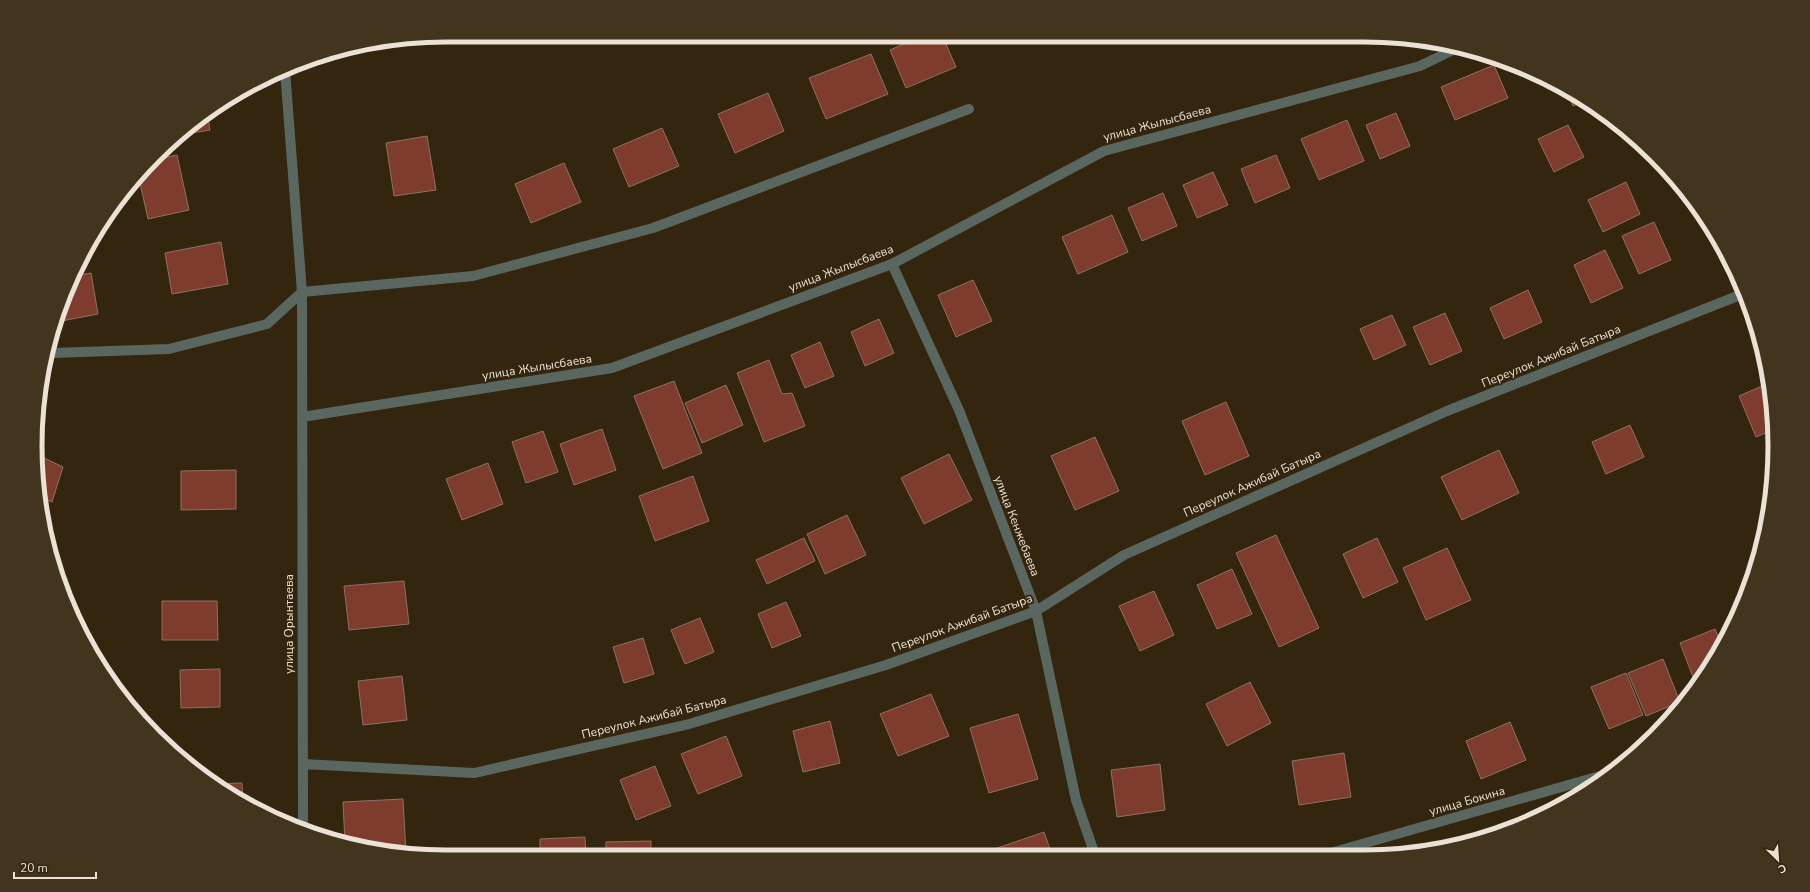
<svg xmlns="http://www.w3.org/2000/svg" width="1810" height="892" font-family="'Nunito Sans',sans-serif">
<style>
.building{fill:#7d3c2c;stroke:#8f7067}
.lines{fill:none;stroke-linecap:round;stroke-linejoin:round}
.service{stroke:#5a6760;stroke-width:10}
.minor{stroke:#5a6760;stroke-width:10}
.labels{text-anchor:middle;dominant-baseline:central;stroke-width:4;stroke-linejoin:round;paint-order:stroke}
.street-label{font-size:12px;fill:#ebe1d4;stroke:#34250e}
.rim{fill:none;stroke:#ebe1d4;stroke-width:5}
</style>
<rect width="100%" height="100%" fill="#34250e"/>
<path class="building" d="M924 35H942L956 67 906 88 890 50Z
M871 54 888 94 826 119 809 78Z
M1494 65 1508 98 1455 120 1441 87Z
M1566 90 1585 100 1573 106Z
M768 93 784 131 735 153 718 114Z
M207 112 210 130 180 135 196 120Z
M1396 113 1410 146 1380 159 1366 125Z
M1347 120 1364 161 1319 180 1301 139Z
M1568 125 1584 157 1554 172 1538 139Z
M662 128 679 166 629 187 613 149Z
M427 136 436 190 394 196 386 143Z
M177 155 189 210 148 219 138 174 153 160Z
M1276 155 1290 188 1255 203 1241 169Z
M564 163 581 202 531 223 515 184Z
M1213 172 1228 205 1197 218 1183 185Z
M1626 182 1640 214 1603 232 1588 200Z
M1163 193 1177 226 1142 241 1128 208Z
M1112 215 1128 252 1078 274 1062 237Z
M1654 222 1671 260 1639 274 1622 236Z
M221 242 228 284 172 294 165 253Z
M1605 250 1623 288 1591 303 1574 265Z
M91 273 98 314 56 322 66 289 73 276Z
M973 280 992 321 956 337 938 295Z
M1528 290 1542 322 1504 339 1490 308Z
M1445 313 1462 351 1430 365 1413 327Z
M1392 315 1406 345 1374 360 1360 329Z
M879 319 894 353 865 366 851 332Z
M820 342 834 376 805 388 791 355Z
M769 360 782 394 792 393 805 426 764 442 737 373Z
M674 381 702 453 663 469 634 396Z
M1769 383 1773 430 1756 437 1739 396Z
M726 385 743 425 702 443 685 403Z
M1226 402 1249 456 1205 475 1182 421Z
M1630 425 1644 457 1606 474 1592 442Z
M602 429 616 470 574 485 560 444Z
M543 431 558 472 526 483 512 442Z
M1095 437 1119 491 1075 510 1051 456Z
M1499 450 1519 493 1462 520 1441 477Z
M36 454 63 467 52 502 38 495Z
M949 454 972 500 924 524 901 478Z
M488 463 503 504 462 520 446 479Z
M236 470V509L181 510V471Z
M693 476 709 521 655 541 639 496Z
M847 515 866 555 825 574 807 534Z
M1276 535 1319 628 1279 647 1236 553Z
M804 538 815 561 767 584 756 560Z
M1377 538 1398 582 1363 598 1343 554Z
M1447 548 1471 600 1426 620 1403 568Z
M1232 569 1252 614 1217 629 1197 585Z
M404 581 409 624 349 630 344 586Z
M1154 591 1174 635 1140 651 1119 606Z
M162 601H217L218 640H162Z
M786 602 801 636 772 648 758 614Z
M700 618 714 652 685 664 671 630Z
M1715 629 1721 643 1696 685 1680 643Z
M643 638 654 674 624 683 613 647Z
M1663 659 1680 702 1646 716 1628 673Z
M220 669V707L181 708 180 670Z
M1626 673 1643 715 1609 729 1591 687Z
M402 676 407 720 363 725 358 681Z
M1250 682 1271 723 1227 746 1206 704Z
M931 694 949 736 898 756 880 714Z
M1018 714 1038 779 989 793 970 728Z
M830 721 840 763 803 772 793 731Z
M1510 722 1526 760 1481 779 1466 741Z
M726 736 742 776 698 794 681 754Z
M1344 753 1351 797 1299 805 1292 761Z
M1160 764 1165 810 1117 817 1111 770Z
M655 766 671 806 636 820 620 780Z
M242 783 243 801 212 784Z
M403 799 406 853 366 849 345 843 343 802Z
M1044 832 1052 855H981L980 854Z
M585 837 586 856 540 857V839Z
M651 841V856H606V842Z"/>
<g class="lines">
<path class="service" d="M45 358 52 353 169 349 267 324 302 292 473 276 653 228 969 109"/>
<path class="minor" d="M285 70 302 292 303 830
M892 264 959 410 1036 611 1076 800 1095 855
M302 417 612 368 892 264 1104 151 1420 66 1459 47
M303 764 474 773 689 724 886 665 1036 611 1124 555 1447 411 1745 293
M1327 854 1614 772"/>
</g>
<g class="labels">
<g class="street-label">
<text transform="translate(1157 123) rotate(-15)">улица Жылысбаева</text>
<text transform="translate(841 268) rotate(-21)">улица Жылысбаева</text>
<text transform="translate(1551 356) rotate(-22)">Переулок Ажибай Батыра</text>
<text transform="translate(537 367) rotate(-9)">улица Жылысбаева</text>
<text transform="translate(1252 483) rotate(-24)">Переулок Ажибай Батыра</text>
<text transform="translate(1017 526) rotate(69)">улица Кенжебаева</text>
<text transform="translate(962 623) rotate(-20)">Переулок Ажибай Батыра</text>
<text transform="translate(289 624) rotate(-90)">улица Орынтаева</text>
<text transform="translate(654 717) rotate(-14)">Переулок Ажибай Батыра</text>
<text transform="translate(1467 801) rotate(-16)">улица Бокина</text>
</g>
</g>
<path d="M0 0H1810V892H0ZM446 42H1364A404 404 0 0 1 1768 446V446A404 404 0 0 1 1364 850H446A404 404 0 0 1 42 446V446A404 404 0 0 1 446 42Z" fill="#43341e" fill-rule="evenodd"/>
<path class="rim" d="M446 42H1364A404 404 0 0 1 1768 446V446A404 404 0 0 1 1364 850H446A404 404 0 0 1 42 446V446A404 404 0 0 1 446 42Z"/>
<g transform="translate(1778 860) rotate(155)" stroke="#34250e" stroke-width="3" paint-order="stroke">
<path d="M0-3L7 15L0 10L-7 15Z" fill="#ebe1d4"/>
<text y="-6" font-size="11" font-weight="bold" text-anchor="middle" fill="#ebe1d4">С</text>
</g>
<path d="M14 872v6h82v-6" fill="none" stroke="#ebe1d4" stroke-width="2"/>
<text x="20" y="872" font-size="12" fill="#ebe1d4" stroke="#34250e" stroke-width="3" paint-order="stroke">20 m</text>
</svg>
